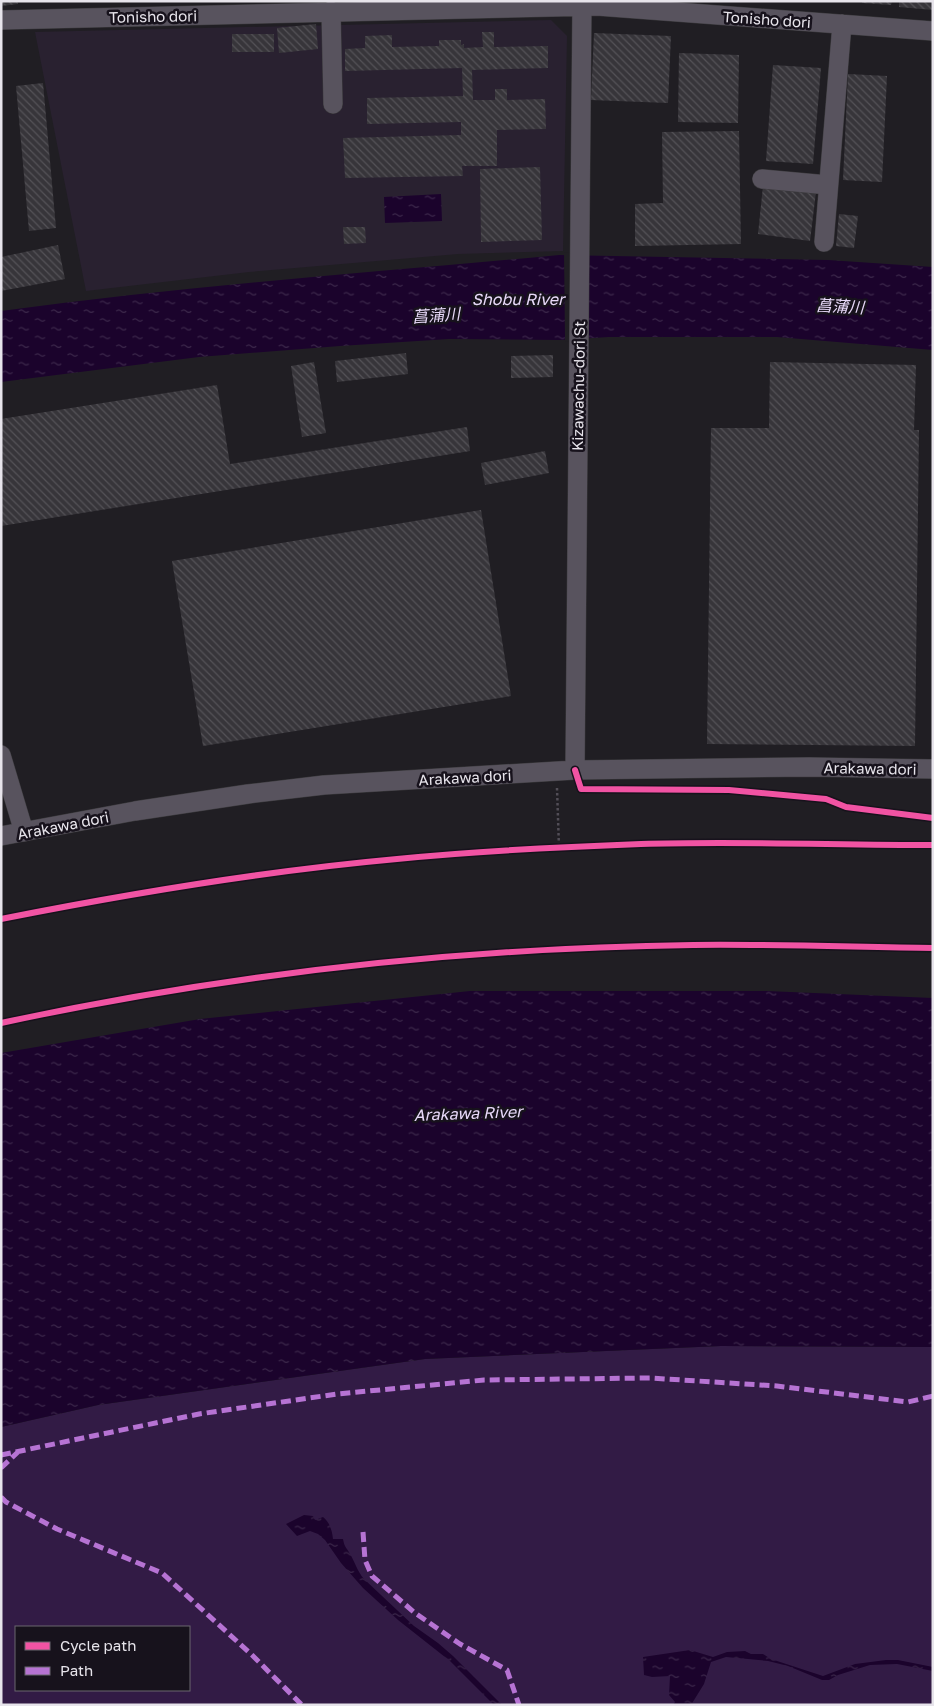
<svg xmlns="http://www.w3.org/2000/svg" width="934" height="1706" font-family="'Golos Text','Noto Sans JP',sans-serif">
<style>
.built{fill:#292130}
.grass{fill:#321b45;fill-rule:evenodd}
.water{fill:url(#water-ripples)}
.pier{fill:#201e23}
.building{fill:url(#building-back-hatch)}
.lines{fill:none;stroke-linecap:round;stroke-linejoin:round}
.minor-casing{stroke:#3c3b3e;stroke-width:20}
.path{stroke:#524e57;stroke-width:2.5;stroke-dasharray:2.5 2.5;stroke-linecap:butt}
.minor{stroke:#58535e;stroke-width:19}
.quiet{stroke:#b673d3;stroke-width:5;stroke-dasharray:10 5;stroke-linecap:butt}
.cycleway-casing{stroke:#17121c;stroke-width:9}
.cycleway{stroke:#f153a3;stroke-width:6}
.labels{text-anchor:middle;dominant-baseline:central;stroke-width:5;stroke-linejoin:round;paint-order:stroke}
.street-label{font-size:15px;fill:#e7e4eb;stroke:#17121c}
.water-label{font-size:16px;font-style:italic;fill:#e8d9f9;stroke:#17121c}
</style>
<defs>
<pattern id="water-ripples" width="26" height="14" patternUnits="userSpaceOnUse" patternTransform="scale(1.25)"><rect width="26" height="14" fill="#1b032c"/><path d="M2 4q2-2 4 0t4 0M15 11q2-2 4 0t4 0" fill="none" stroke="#3c284b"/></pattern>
<pattern id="building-back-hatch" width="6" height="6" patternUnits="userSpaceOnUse" patternTransform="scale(1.25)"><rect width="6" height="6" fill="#37353a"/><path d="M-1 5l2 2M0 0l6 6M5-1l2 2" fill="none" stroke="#545257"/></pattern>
</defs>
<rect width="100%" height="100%" fill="#201e23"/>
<path class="built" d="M551 20 567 36 563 251 458 254 249 272 86 291 35 32Z"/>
<path class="grass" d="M721 1346 933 1347V1705H1V1427L98 1405 425 1359ZM16 1627H189V1690H16Z"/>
<path class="water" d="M441 194 442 221 385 223 384 197Z
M559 255 828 260 933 267V350L777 337H609L560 340 449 339 340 346 199 357 1 382V311C187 285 373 273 559 255Z
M470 991H767L933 998V1347L721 1346 425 1359 98 1405 1 1427V1053L200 1019Z
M304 1515 313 1516 315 1520 323 1517C330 1523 332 1530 333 1539H343C345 1549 346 1546 350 1554 355 1562 357 1571 364 1579L414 1626 438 1643 453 1656 502 1705H494L450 1661 398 1620 363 1588 341 1563 325 1540 318 1534 310 1531 297 1536 286 1524Z
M690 1650 713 1657 727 1652 745 1651 751 1654H763L771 1659 823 1676 855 1664 886 1660H898L933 1667V1671L897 1664 870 1665 838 1675 829 1680H822L788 1666 768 1661 726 1657 711 1662 704 1684 691 1705H673L675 1702 669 1695 670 1676 652 1677 644 1675 643 1657Z"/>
<path class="pier" d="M564 252 588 253 587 341 565 342Z"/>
<path class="building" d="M1 1H17L18 4 1 6Z
M862 1H892L891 5 862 3Z
M899 1H933V10L899 7Z
M316 24 318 49 279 53 277 28Z
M482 32H494V47L548 46V68L472 70 473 100H495V89H507V100L545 99 546 129 497 130V166H462L463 176 345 178 343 138 461 135V122L367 124V98L463 96 462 68 345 71V49L365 48V36L392 35V47L439 46V40H461V45L464 44V48L483 47Z
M594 33 671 36 668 103 591 100Z
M232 34H274V52H232Z
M679 53 739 55 738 123 678 122Z
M773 65 821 68 813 164 766 161Z
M848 74 887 76 882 182 843 180Z
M43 83 56 228 29 231 16 86Z
M739 131 741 244 635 246V204L663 203 662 132Z
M540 167 542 240 481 242 480 169Z
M763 186 816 192 810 241 758 234Z
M839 214 858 216 854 248 836 246Z
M343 227H365L366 243 344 244Z
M58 245 65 279 1 291V257Z
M406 353 408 374 337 382 335 361Z
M553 355V377L511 378V356Z
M314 362 326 433 302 437 291 366Z
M770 362 916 365 914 430H919L915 746 707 744 711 428H769Z
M217 385 230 464 467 427 470 451 1 526V419Z
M545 451 549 473 485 485 481 463Z
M481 510 511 696 203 746 172 561Z"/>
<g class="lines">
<defs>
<path id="minor" d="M331 11 333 104
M1 20 597 6 933 31
M762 179 828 185
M824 242 842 24
M1 755 24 832
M575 770 582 1
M1 836 135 811 248 794 324 785 575 770 809 767 933 769"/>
</defs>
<use href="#minor" class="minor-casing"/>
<path class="path" d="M557 788 559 848"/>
<use href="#minor" class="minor"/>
<path class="quiet" d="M1 1455 199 1414 337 1394 484 1380 650 1378 777 1386 908 1402 933 1396
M1 1468 19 1451
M1 1497 6 1502 57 1529 162 1573 252 1655 302 1705
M363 1532 365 1560 372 1576 415 1613 460 1644 507 1670 519 1705"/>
<defs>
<path id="cycleway" d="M575 770 581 789 729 790 826 799 846 807 933 818
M1 919C132 893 264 871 397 859 478 851 559 847 641 844 738 841 835 845 933 845
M1 1023C228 974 461 948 693 945 773 944 853 947 933 948"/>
</defs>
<use href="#cycleway" class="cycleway-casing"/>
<use href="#cycleway" class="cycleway"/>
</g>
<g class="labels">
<g class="street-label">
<text transform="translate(153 16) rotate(-1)">Tonisho dori</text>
<text transform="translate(767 19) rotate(4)">Tonisho dori</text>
<text transform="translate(578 386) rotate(-89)">Kizawachu-dori St</text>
<text transform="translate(870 768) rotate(1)">Arakawa dori</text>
<text transform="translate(465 777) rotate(-3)">Arakawa dori</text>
<text transform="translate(63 825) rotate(-11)">Arakawa dori</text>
</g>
<g class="water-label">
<text x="518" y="299">Shobu River</text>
<text transform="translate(840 306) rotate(3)">菖蒲川</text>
<text transform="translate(436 315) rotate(-4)">菖蒲川</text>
<text transform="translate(468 1113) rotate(-2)">Arakawa River</text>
</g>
</g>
<rect width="934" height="1706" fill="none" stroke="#e7e4eb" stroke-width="5"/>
<rect x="15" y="1626" width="175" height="65" fill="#17121c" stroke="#6a666f"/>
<rect x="25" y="1642" width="25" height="8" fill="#f153a3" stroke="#6a666f"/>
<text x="60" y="1651" font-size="15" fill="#e7e4eb">Cycle path</text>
<rect x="25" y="1667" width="25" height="8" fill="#b673d3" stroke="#6a666f"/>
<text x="60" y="1676" font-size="15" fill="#e7e4eb">Path</text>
</svg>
